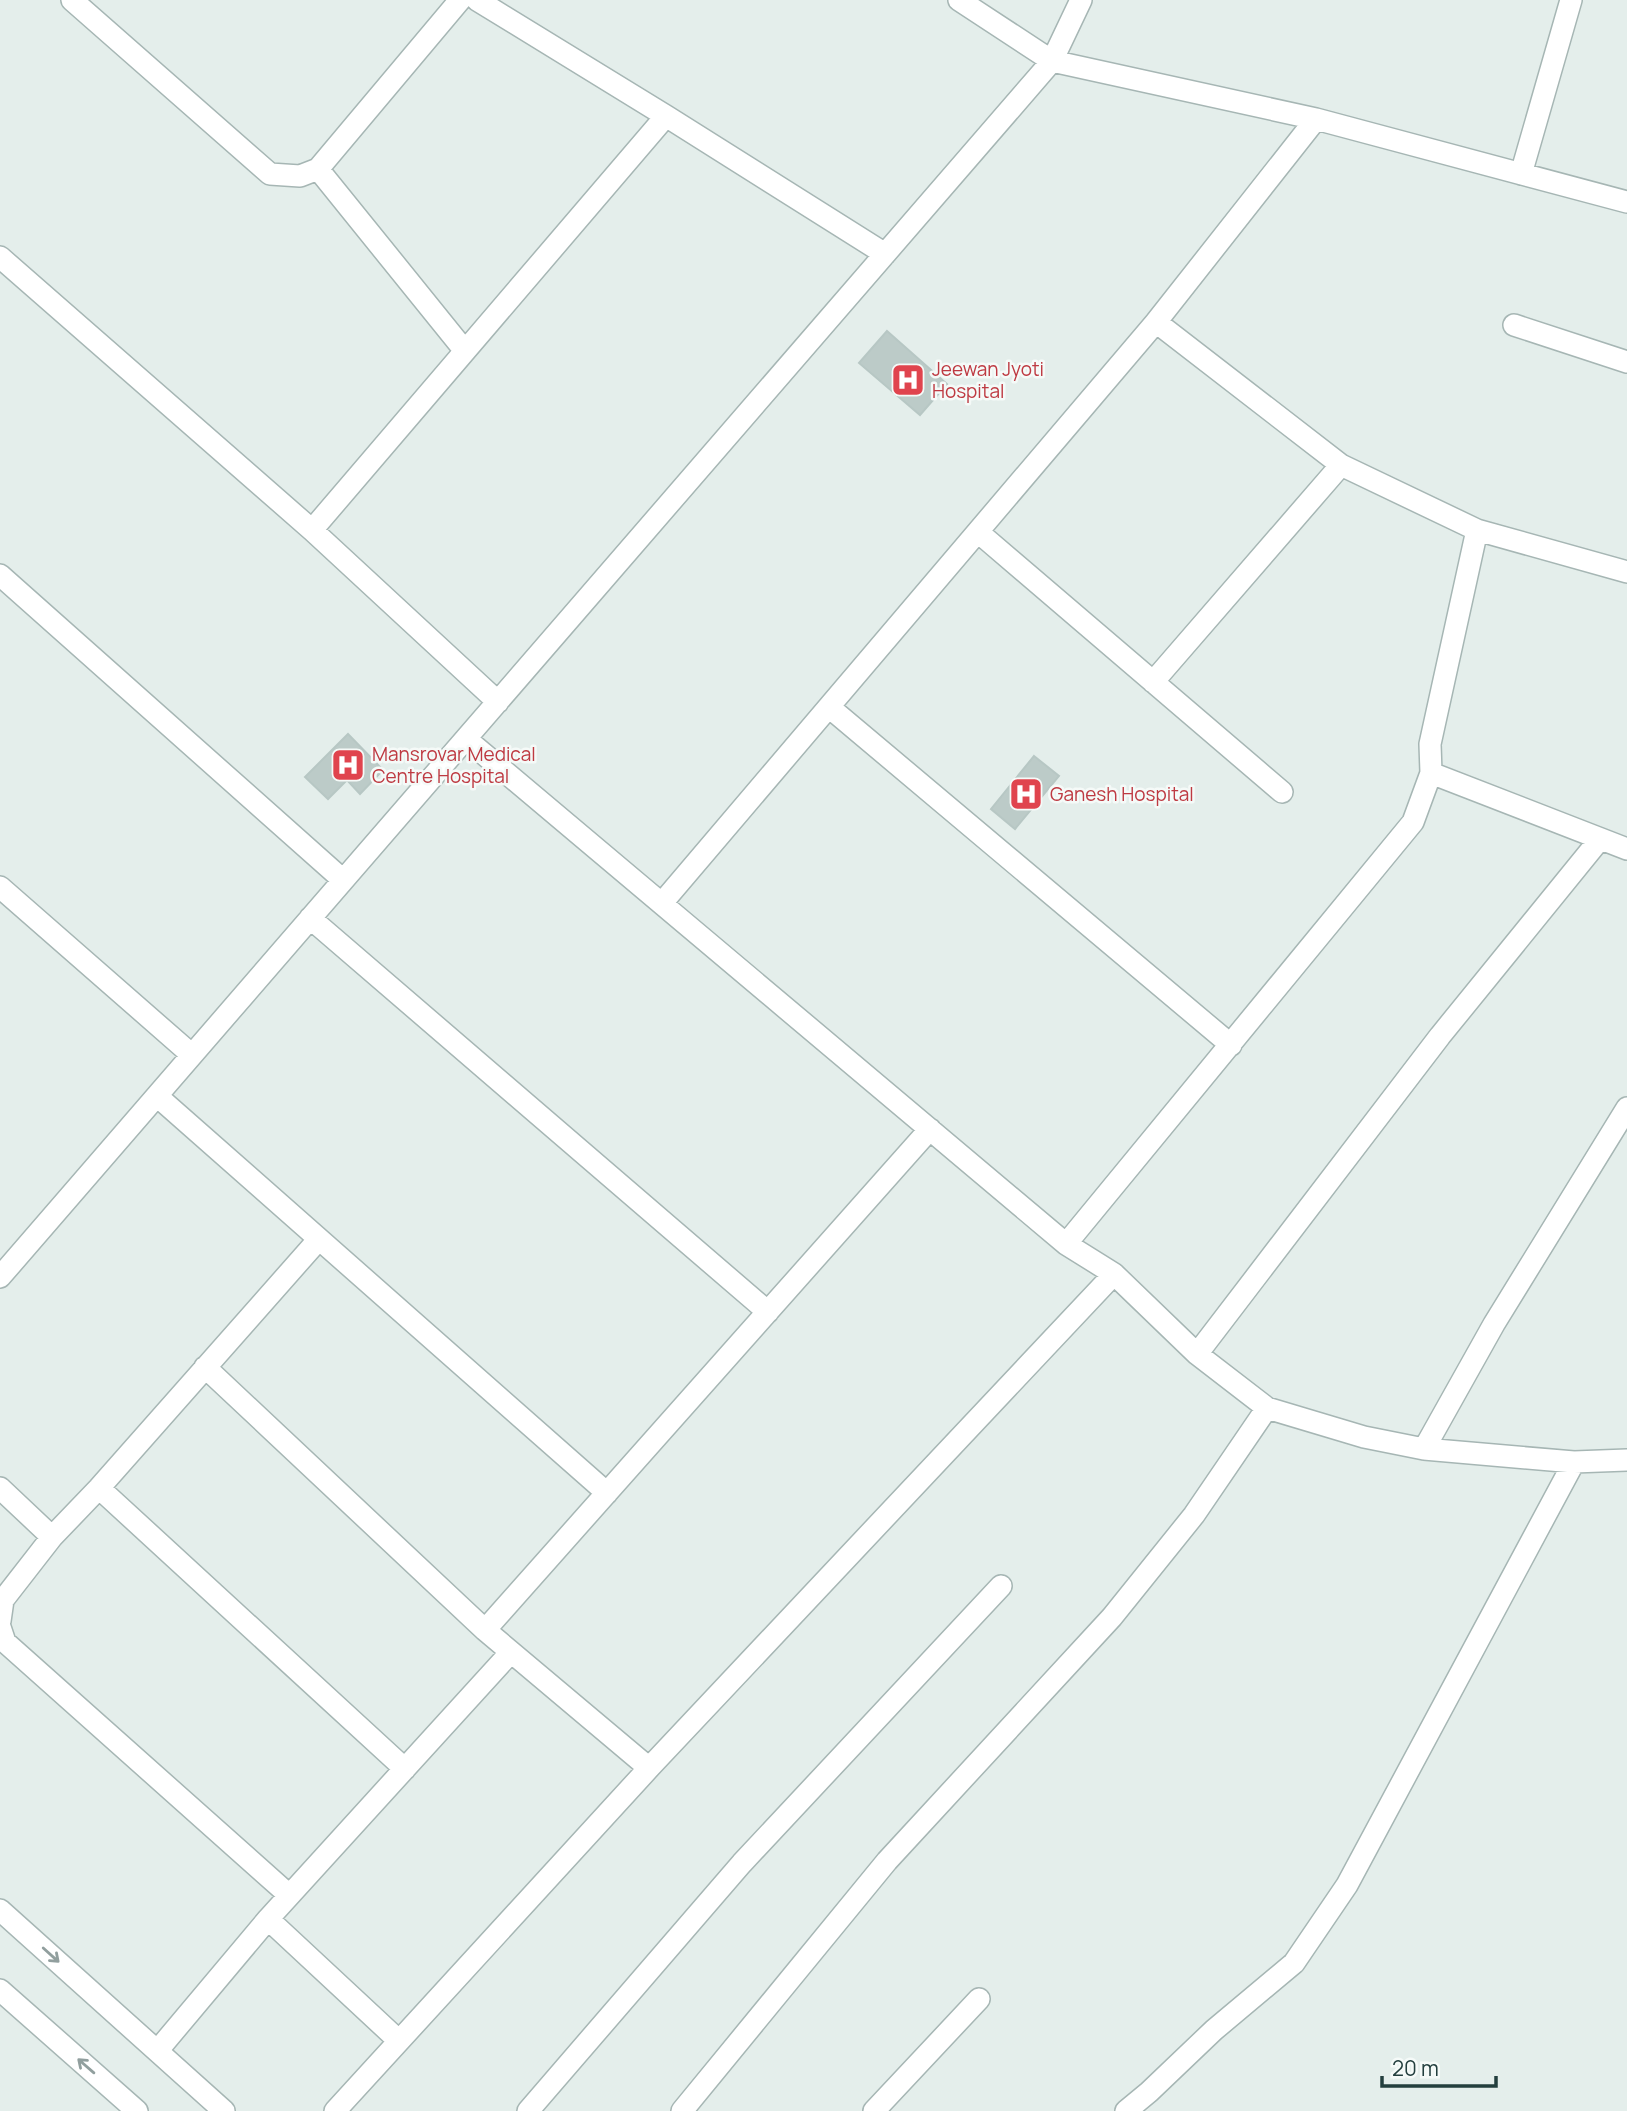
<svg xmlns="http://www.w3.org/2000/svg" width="1627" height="2111" font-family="Manrope,sans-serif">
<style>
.building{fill:#bccbc8;stroke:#b7c7c4;stroke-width:2}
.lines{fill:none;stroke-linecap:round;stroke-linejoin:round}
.minor-casing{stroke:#a6b6b4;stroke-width:24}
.tertiary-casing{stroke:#a6b6b4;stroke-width:24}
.minor{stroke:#fff;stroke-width:21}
.tertiary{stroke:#fff;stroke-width:21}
.oneway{stroke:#919f9e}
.labels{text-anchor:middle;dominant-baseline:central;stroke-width:5;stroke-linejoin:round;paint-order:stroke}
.health-label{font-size:19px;fill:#be3a42;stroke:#f5faf8;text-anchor:start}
</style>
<rect width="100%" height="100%" fill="#e4eeeb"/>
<path class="building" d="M887 331 947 384 920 415 859 363Z
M348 734 383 770 360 794 347 780 328 799 305 777Z
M1034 756 1059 776 1015 829 991 809Z"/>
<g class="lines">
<defs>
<path id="minor" d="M72 0 270 174 300 176 318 169 460 0
M477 0 666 116 885 254
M959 0 1052 61 1316 119 1627 202
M318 169 465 351
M1521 174 1571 0
M0 257 312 530 498 702
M1156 322 1341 465 1477 530 1627 572
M1514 325 1627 362
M312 530 666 116
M978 532 1282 792
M0 575 343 880
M1153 682 1341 465
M829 707 1231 1045
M466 739 1066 1244 1114 1274 1197 1354 1267 1408 1364 1437 1424 1449 1574 1462 1627 1460
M1431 773 1627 849
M0 887 192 1055
M662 903 1156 322 1316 119
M310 918 768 1312
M157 1096 607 1493
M1066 1244 1413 822 1431 773 1430 744 1477 530
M0 1277 1052 61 1081 0
M1197 1354 1440 1036 1600 839
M205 1367 485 1630 649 1768
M1424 1449 1494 1324 1627 1108
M0 1488 52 1537
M99 1488 405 1769
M0 1621 3 1600 52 1537 99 1488 319 1239
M0 1627 5 1642 289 1895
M485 1630 930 1129
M268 1919 398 2040
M158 2050 268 1919 511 1652
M335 2111 649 1768 1114 1274
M528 2111 742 1863 1001 1586
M682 2111 887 1861 1112 1617 1194 1515 1267 1408
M874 2111 979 1999
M1126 2111 1149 2092 1214 2030 1294 1963 1347 1885 1574 1462"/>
<path id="tertiary" d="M0 1910 224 2111
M0 1990 137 2111"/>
</defs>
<use href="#minor" class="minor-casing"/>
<use href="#tertiary" class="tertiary-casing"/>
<use href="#minor" class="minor"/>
<use href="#tertiary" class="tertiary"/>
</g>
<defs><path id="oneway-shaft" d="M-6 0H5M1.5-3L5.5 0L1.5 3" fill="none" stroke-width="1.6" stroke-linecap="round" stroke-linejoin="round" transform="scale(1.75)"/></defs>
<g class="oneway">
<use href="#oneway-shaft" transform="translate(51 1955) rotate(42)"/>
<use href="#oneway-shaft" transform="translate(86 2066) rotate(-139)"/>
</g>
<defs>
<symbol id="hospital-square" viewBox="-11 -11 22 22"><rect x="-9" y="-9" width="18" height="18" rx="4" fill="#e0444e" stroke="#f5faf8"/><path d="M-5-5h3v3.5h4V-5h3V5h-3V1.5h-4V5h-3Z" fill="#fff"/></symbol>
</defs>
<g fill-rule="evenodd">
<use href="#hospital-square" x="889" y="361" width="38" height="38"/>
<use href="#hospital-square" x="329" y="746" width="38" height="38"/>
<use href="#hospital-square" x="1007" y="775" width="38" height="38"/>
</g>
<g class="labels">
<g class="health-label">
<text x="932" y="369">Jeewan Jyoti<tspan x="932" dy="22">Hospital</tspan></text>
<text x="372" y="754">Mansrovar Medical<tspan x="372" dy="22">Centre Hospital</tspan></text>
<text x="1050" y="794">Ganesh Hospital</text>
</g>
</g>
<path d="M1382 2076v10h114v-10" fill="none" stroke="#233f3e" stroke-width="3.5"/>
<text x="1392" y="2076" font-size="21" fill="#233f3e" stroke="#f5faf8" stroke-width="5" paint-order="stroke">20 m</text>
</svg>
